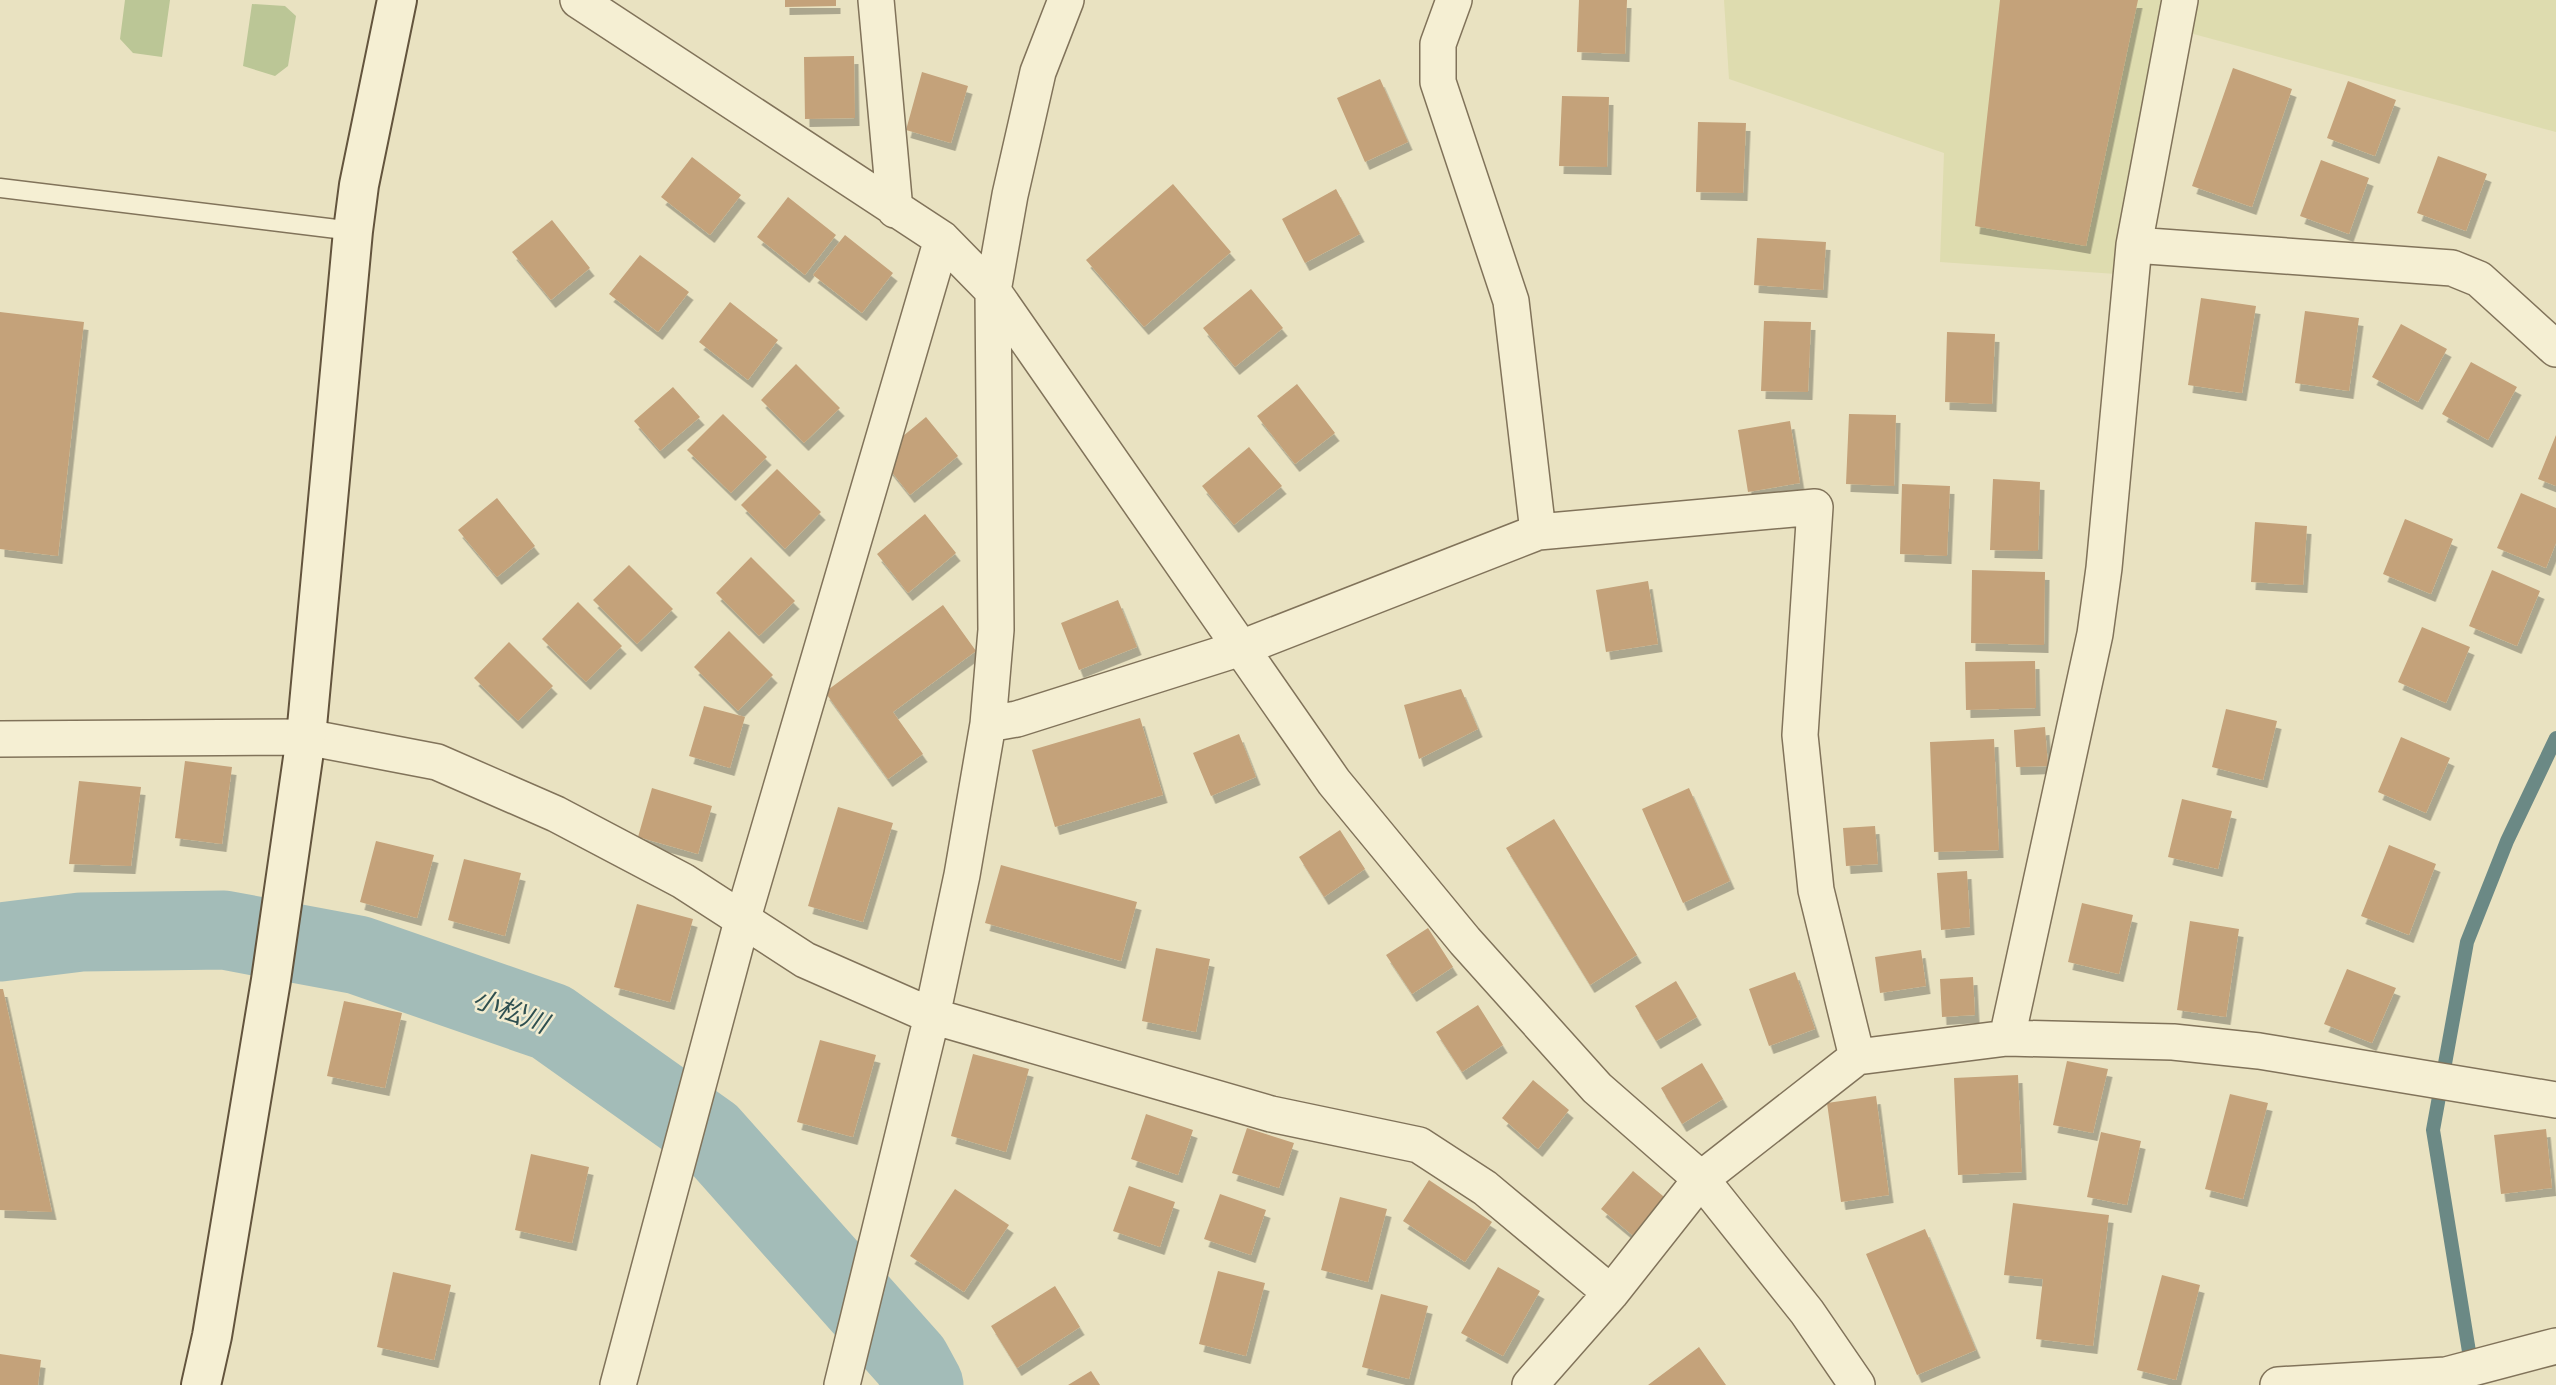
<svg xmlns="http://www.w3.org/2000/svg" width="2556" height="1385" font-family="'IBM Plex Serif','Noto Sans JP',serif">
<style>
.farmland{fill:#dedcaf}
.green{fill:#bbc696}
.lines{fill:none;stroke-linecap:round;stroke-linejoin:round}
.stream{stroke:#6b8985;stroke-width:14}
.river{stroke:#a3bcb8;stroke-width:79}
.building{fill:#c4a27a;filter:url(#shadow)}
.lane-casing{stroke:#81735a;stroke-width:21}
.street-casing{stroke:#81735a;stroke-width:38}
.secondary-casing{stroke:#63543d;stroke-width:42}
.lane{stroke:#f5efd3;stroke-width:18}
.street{stroke:#f5efd3;stroke-width:35}
.secondary{stroke:#f5efd3;stroke-width:38}
.labels{text-anchor:middle;dominant-baseline:central;stroke-width:5;stroke-linejoin:round;paint-order:stroke}
.water-label{font-size:26px;font-style:italic;fill:#2e4f50;stroke:#f1ecd0}
</style>
<defs>
<filter id="shadow"><feDropShadow dx="4.5" dy="8" stdDeviation="0" flood-color="#0004"/></filter>
</defs>
<rect width="100%" height="100%" fill="#e9e2c1"/>
<path class="farmland" d="M1724 0H2177L2131 275 1940 262 1944 153 1729 79Z
M2181 0H2556V132L2175 29Z"/>
<path class="green" d="M125 0H170L162 57 133 53 120 39Z
M252 4 285 6 296 16 288 66 275 76 243 66Z"/>
<g class="lines">
<path class="stream" d="M2472 1370 2433 1130 2467 942 2507 841 2556 738"/>
<path class="river" d="M0 942 81 932 224 930 358 955 551 1022 710 1135 911 1361 924 1385"/>
</g>
<path class="building" d="M785 0H836V6L785 7Z
M1579 0H1627L1625 54 1577 52Z
M2000 0H2138L2086 246 1975 226Z
M854 56 855 118 805 119 804 57Z
M2233 68 2292 89 2252 207 2192 186Z
M922 72 968 86 951 143 906 130Z
M1380 79 1408 142 1365 162 1337 98Z
M2348 81 2396 100 2375 156 2327 138Z
M1562 96 1609 97 1607 167 1559 166Z
M1698 122 1746 123 1743 193 1696 192Z
M2438 156 2487 174 2466 231 2417 213Z
M692 157 741 195 710 235 661 197Z
M2321 160 2369 178 2349 234 2300 216Z
M1173 184 1231 252 1144 327 1086 260Z
M1336 189 1360 234 1305 263 1282 219Z
M788 197 836 235 805 275 757 237Z
M552 220 590 268 551 300 512 252Z
M845 235 893 273 862 313 813 275Z
M1757 238 1826 242 1823 290 1754 285Z
M640 255 689 292 658 332 609 294Z
M1251 289 1283 328 1235 367 1203 328Z
M2201 298 2256 306 2242 393 2188 385Z
M730 302 778 340 748 380 699 342Z
M2305 311 2359 318 2349 391 2295 383Z
M0 312 84 322 58 556 0 549Z
M1764 321 1811 322 1808 392 1761 391Z
M2401 324 2447 349 2418 402 2372 377Z
M1947 332 1995 334 1992 404 1945 402Z
M2471 362 2517 387 2488 440 2442 414Z
M796 364 840 408 804 443 761 400Z
M1297 384 1335 433 1295 464 1257 416Z
M673 387 700 417 660 451 634 421Z
M723 414 767 457 731 493 687 450Z
M1849 414 1896 415 1894 486 1846 484Z
M926 417 958 456 910 495 879 456Z
M1790 421 1800 483 1748 492 1738 430Z
M2556 435V486L2538 479Z
M1249 447 1282 486 1234 525 1202 486Z
M777 469 821 512 785 549 741 505Z
M1993 479 2040 482 2038 551 1990 550Z
M1902 484 1950 486 1947 556 1900 554Z
M2521 493 2556 508V543L2546 568 2497 548Z
M497 498 535 546 497 577 458 530Z
M925 514 956 553 908 593 877 554Z
M2405 519 2453 539 2431 594 2383 574Z
M2255 522 2307 526 2303 585 2251 582Z
M751 557 795 601 759 636 716 593Z
M629 565 673 609 637 644 593 600Z
M1972 570 2045 572 2044 645 1971 643Z
M2492 570 2540 591 2517 646 2469 626Z
M1648 581 1658 644 1606 652 1596 590Z
M1118 600 1137 647 1079 670 1061 623Z
M578 602 622 646 586 682 542 639Z
M943 605 976 651 893 712 923 754 888 779 825 692Z
M2422 627 2470 647 2446 703 2398 682Z
M729 631 773 675 738 711 694 667Z
M509 642 553 686 518 721 474 678Z
M2035 661 2036 708 1966 710 1965 662Z
M1461 689 1478 729 1419 759 1404 705Z
M704 706 745 717 730 768 689 756Z
M2226 709 2277 721 2263 780 2212 767Z
M1140 718 1163 795 1055 827 1032 750Z
M2045 727 2048 766 2016 767 2014 730Z
M1239 734 1256 777 1211 796 1193 753Z
M2401 737 2450 758 2426 813 2378 792Z
M1994 739 1999 850 1934 852 1930 742Z
M185 761 232 767 222 844 175 838Z
M79 781 141 787 131 866 69 864Z
M652 788 712 806 698 854 638 837Z
M1689 788 1730 881 1683 903 1642 809Z
M2182 799 2232 811 2218 869 2168 857Z
M838 807 893 823 863 922 808 906Z
M1554 819 1637 955 1590 985 1506 848Z
M1875 826 1878 864 1846 866 1843 828Z
M1340 830 1365 869 1324 897 1299 857Z
M376 841 434 855 417 918 360 902Z
M2389 845 2436 864 2409 935 2361 916Z
M464 859 521 873 505 936 448 920Z
M1001 865 1137 902 1121 961 985 923Z
M1967 871 1970 927 1941 930 1937 873Z
M2082 903 2133 915 2119 974 2068 962Z
M637 904 693 919 670 1002 614 987Z
M2190 921 2239 929 2226 1017 2177 1010Z
M1428 928 1453 967 1412 994 1386 955Z
M1156 948 1210 959 1196 1032 1142 1021Z
M1921 950 1926 986 1880 993 1875 957Z
M2347 969 2396 988 2372 1043 2324 1024Z
M1795 972 1815 1029 1769 1046 1749 989Z
M1973 977 1975 1015 1942 1017 1940 979Z
M1676 981 1697 1017 1656 1041 1635 1006Z
M0 989H3L52 1212 0 1210Z
M344 1001 402 1013 385 1088 327 1076Z
M1478 1005 1503 1045 1462 1072 1436 1032Z
M820 1040 876 1055 853 1137 797 1122Z
M973 1054 1029 1069 1006 1152 951 1136Z
M2067 1061 2108 1069 2093 1133 2053 1125Z
M1702 1063 1723 1099 1682 1124 1661 1088Z
M2018 1075 2022 1172 1958 1175 1954 1078Z
M1533 1080 1569 1110 1538 1149 1502 1118Z
M2230 1094 2268 1103 2243 1199 2205 1189Z
M1876 1096 1889 1195 1841 1202 1827 1103Z
M1146 1114 1193 1130 1178 1175 1131 1159Z
M1247 1128 1294 1143 1279 1188 1232 1173Z
M2546 1129 2552 1188 2501 1194 2494 1135Z
M2101 1132 2141 1141 2127 1205 2087 1197Z
M531 1154 589 1167 572 1243 515 1230Z
M1633 1171 1669 1201 1637 1239 1601 1209Z
M1429 1180 1492 1222 1465 1262 1403 1221Z
M1129 1186 1175 1202 1160 1247 1113 1231Z
M955 1189 1009 1225 964 1292 910 1256Z
M1220 1194 1266 1210 1251 1255 1204 1239Z
M1340 1197 1387 1209 1368 1282 1321 1270Z
M2013 1203 2109 1215 2093 1346 2036 1339 2043 1279 2004 1275Z
M1925 1229 1976 1350 1917 1375 1866 1254Z
M1498 1267 1540 1291 1503 1356 1461 1333Z
M1218 1271 1265 1283 1246 1356 1199 1344Z
M393 1272 451 1285 434 1360 377 1347Z
M2162 1275 2200 1285 2176 1380 2137 1370Z
M1055 1286 1080 1327 1017 1368 991 1326Z
M1381 1294 1428 1306 1409 1379 1362 1367Z
M1699 1347 1726 1385H1648Z
M0 1354 41 1360 38 1385H0Z
M1091 1371 1100 1385H1068Z"/>
<g class="lines">
<defs>
<path id="lane" d="M0 188 353 231"/>
<path id="street" d="M578 0 942 239 993 291 1334 782 1465 941 1597 1088 1701 1179 1807 1312 1857 1385
M876 0 895 210
M1454 0 1438 44V82L1511 301 1538 532
M2134 245 2452 268 2479 279 2556 349
M988 724 1017 719 1241 648 1538 532 1815 507 1800 735 1816 890 1857 1057
M0 739 306 737 437 762 556 814 683 881 805 960 932 1016 1271 1114 1419 1145 1485 1188 1611 1293
M2007 1038 2095 634 2104 568 2134 245 2180 0
M618 1385 742 921 942 239
M842 1385 932 1016 962 875 988 724 996 630 993 291 1010 195 1038 72 1066 0
M1530 1385 1611 1293 1701 1179 1857 1057 2007 1038 2173 1042 2259 1051 2556 1100
M2278 1385 2446 1375 2556 1346"/>
<path id="secondary" d="M201 1385 212 1336 271 980 306 737 353 231 359 185 397 0"/>
</defs>
<use href="#lane" class="lane-casing"/>
<use href="#street" class="street-casing"/>
<use href="#secondary" class="secondary-casing"/>
<use href="#lane" class="lane"/>
<use href="#street" class="street"/>
<use href="#secondary" class="secondary"/>
</g>
<g class="labels">
<g class="water-label">
<text transform="translate(511 1010) rotate(21)">小松川</text>
</g>
</g>
</svg>
